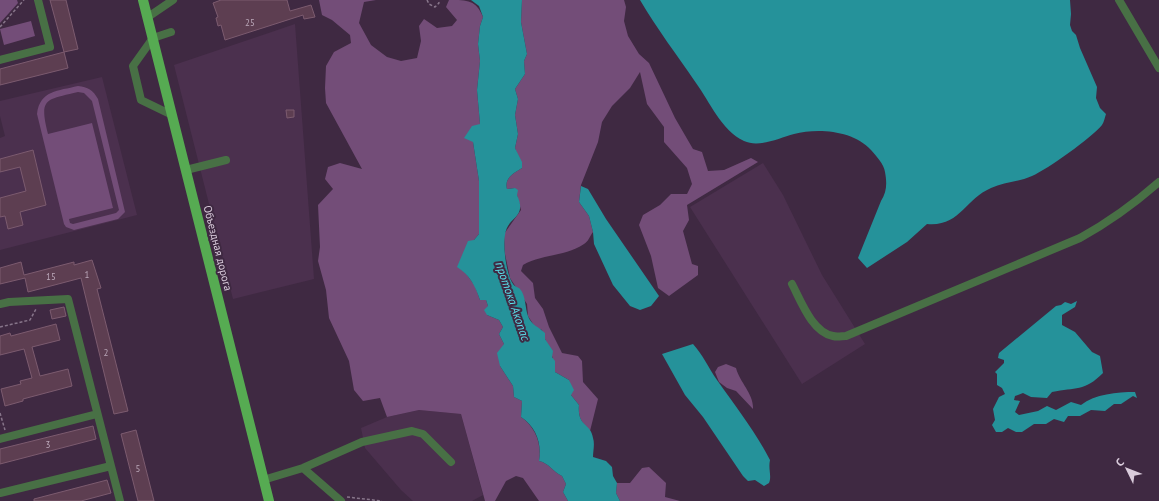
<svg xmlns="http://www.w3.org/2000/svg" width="1159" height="501" font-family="'PT Sans',sans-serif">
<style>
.built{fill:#4b304e}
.green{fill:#734d78;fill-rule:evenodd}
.water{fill:#25929a}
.building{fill:#5d3e51;stroke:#7c5b6f}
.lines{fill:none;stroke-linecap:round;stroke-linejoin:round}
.path{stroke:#87758a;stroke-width:1.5;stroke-dasharray:3 2;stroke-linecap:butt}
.minor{stroke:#487045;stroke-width:8}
.major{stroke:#56ab52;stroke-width:10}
.labels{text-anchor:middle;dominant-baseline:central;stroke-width:4;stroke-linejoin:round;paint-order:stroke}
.number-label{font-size:9px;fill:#bba8b9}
.street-label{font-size:11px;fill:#daccdc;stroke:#3f2942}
.water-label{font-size:12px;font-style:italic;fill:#5be3ee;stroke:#3f2942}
</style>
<rect width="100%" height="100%" fill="#3f2942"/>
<path class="built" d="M295 24 314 279 233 299 174 65Z
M102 77 137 215 0 250V138L5 136 0 116V101Z
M763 163 783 195 822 275 865 344 802 384 690 207Z
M419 410 461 414 483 495 472 501H413L401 490 365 448 361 428 387 417Z"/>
<path class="green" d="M0 0H17L18 3 0 23Z
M319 0H376L364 2 359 23 371 45 387 57 401 61 417 58 421 41 419 26 424 19 437 28 452 26 457 20 446 7 449 0C468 0 476 0 483 17L480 26 478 44 480 61 477 90 480 124 473 142 479 181V234L474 240 465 272 475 286 480 300H486L488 306 487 315 499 320 503 327 499 334 504 344 500 366 513 386 514 397 522 401 521 417C535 427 542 443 539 461 549 463 553 472 562 476L566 484 563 492 568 501H539L523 478 516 476 506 481 495 501H485L461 414 419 410 387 417 380 398 363 401 354 390 349 361 329 318 326 290 318 261 320 247 318 205 333 189 325 179 328 167 340 163 362 169 326 103 325 88 326 66 334 52 351 43 350 35 332 20 322 15Z
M522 0H624L626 7 624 21 628 36 639 54 649 63 675 118 693 149 702 152 708 171 724 170 751 158 758 162 687 205 689 220 683 231 692 264 698 266V275L669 296 658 288 651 256 639 225 643 215 660 205 671 194H687L692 184 687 168 664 142V127L647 104 640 72 630 88 612 106 602 122 598 142 581 185 579 202 589 216 593 232C590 236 588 242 584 244 565 257 541 254 523 265L521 271 533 283 535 298 543 309 549 327 562 353 578 356 582 361 583 382 598 399 590 431C581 422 578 417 579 405L571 395 569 380 555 372C555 356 546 345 542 330L535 327 528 316 527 304 510 278 505 254 504 234 521 210 515 188 507 189C504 178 514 173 522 168L515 148 518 134 515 115 518 99 515 89 525 74 524 61 527 54 521 22Z
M31 21 35 36 4 45 0 29Z
M78 86C88 87 93 90 98 99L125 212 118 219 74 230 66 227 64 224 37 114C40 90 58 91 78 86ZM78 92 84 93 92 101 119 210 116 213 73 224 70 223 69 219 113 208 92 123 48 134C39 98 45 100 78 92Z
M726 364 736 368C740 383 754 394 753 409L736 391 727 388 719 382 715 372 718 367Z
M649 467 666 483 665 497 680 501H620L616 493 617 483H630L642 468Z"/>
<path class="water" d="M471 0H522L521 22 527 54 524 61 525 74 515 89 518 99 515 115 518 134 515 148 522 162V168C514 173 504 178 507 189L515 188 518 190 517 195C528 219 507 216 505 235 503 247 506 274 513 284 515 287 518 287 520 289 526 296 525 308 528 316 531 325 539 327 545 333V339L553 351 552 357 555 361V372L569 380 574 390 571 395 579 405C577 427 591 423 593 438 595 444 593 451 593 457L606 461 612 467 613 476 617 483 616 493 620 501H568L563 492 566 484 562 476C553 472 549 463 539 461 542 443 536 427 521 417L522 401 514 397 513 386 500 366 497 353 504 344 499 334 503 327 499 320 487 315 484 310 488 306 486 300H480C475 286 470 275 457 267L468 241 474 240 479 234V181L473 142 464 138 472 126 480 124 477 90 480 61 478 44 480 26 483 17 479 6Z
M640 0H1070L1071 14 1070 25 1072 31 1076 35 1080 48 1097 87 1096 98 1100 108 1106 114C1105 117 1104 122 1102 125 1091 138 1048 169 1032 176 1019 182 1004 182 991 188 965 199 960 227 927 224L907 242 867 268 858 258 881 201C887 192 887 183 885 172 884 164 876 156 871 150 853 130 817 128 794 134 779 138 759 148 744 141 721 130 710 102 696 83 677 55 657 29 640 0Z
M581 186 588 189 606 219 659 296 651 306 640 310 630 306 613 285 594 244 593 232 589 216 579 202Z
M1077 301 1075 307 1062 315V325L1075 332 1092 352 1100 356 1103 373C1084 392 1076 387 1052 392L1047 398 1031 397 1023 393 1015 396 1014 400 1020 401 1015 412 1019 415 1038 411 1047 406 1056 410 1071 402 1081 405C1095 394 1117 392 1135 392L1137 398 1133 396 1121 404H1114L1105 411 1091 410 1080 416H1068L1064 422 1054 419 1046 424H1034L1022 432H1016L1008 428 1002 432H996L992 425 995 420 993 409 999 397 1005 394 1002 388 997 385V374L995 372 1004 363V360L998 358 999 353 1056 306 1061 305 1065 302 1071 304Z
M693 344C703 355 708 367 717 380 736 407 755 431 770 460 768 469 772 476 769 483L764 486 755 480 748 481 743 476 703 417 685 395 662 354Z"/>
<path class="building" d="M50 0H66L78 49 64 52Z
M221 0H287L290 11 311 5 315 17 304 19 303 15 225 40 221 25 218 26 216 18 218 17 213 3Z
M64 52 68 68 0 85V69Z
M286 110H294V117L287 118Z
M33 150 46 205 20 212 23 225 8 229 5 216 0 217V198L26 191 20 167 0 172V159Z
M92 260 101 288 97 289 128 411 114 414 81 278 28 292 25 278 0 284V268L21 262 24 275 74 262V265Z
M64 307 66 316 52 319 50 310Z
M56 324 60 340 32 347 40 376 68 369 72 386 23 399V401L5 406 1 389 21 384 20 381 32 378 24 349 0 355V336L10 333 11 336Z
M93 426 96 439 0 464V449Z
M136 430 154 501H138L121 434Z
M107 480 111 493 81 501H34V499Z"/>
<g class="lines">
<path class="path" d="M427 0 429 4 435 7 439 3 438 0
M0 27 24 0
M0 327 30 320 36 309
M0 413 5 430
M347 497 382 501"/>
<path class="minor" d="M1119 0 1159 68
M148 17 173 0
M171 32 153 38 133 66 141 100 172 115
M0 60 50 47 38 0
M186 170 226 160
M792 284C801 301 812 332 833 336 837 337 842 336 846 336L1080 238C1109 222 1134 204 1159 182
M0 304 9 302 68 299 120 501
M0 439 97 414
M303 468 341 501
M263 480 303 468 362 442 412 431 423 434 451 462
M0 493 111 466"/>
<path class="major" d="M143 0 269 501"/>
</g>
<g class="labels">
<g class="number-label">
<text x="250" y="22">25</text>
<text x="87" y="274">1</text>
<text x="51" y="276">15</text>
<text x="106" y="352">2</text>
<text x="48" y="444">3</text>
<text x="138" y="468">5</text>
</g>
<g class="street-label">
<text transform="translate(218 248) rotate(76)">Объездная дорога</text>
</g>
<g class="water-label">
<text transform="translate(513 301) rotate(71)">протока Акопас</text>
</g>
</g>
<g transform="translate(1127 469) rotate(313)" stroke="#3f2942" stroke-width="3" paint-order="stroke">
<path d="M0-3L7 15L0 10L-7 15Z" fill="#daccdc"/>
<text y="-6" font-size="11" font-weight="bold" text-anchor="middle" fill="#daccdc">С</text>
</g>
</svg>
